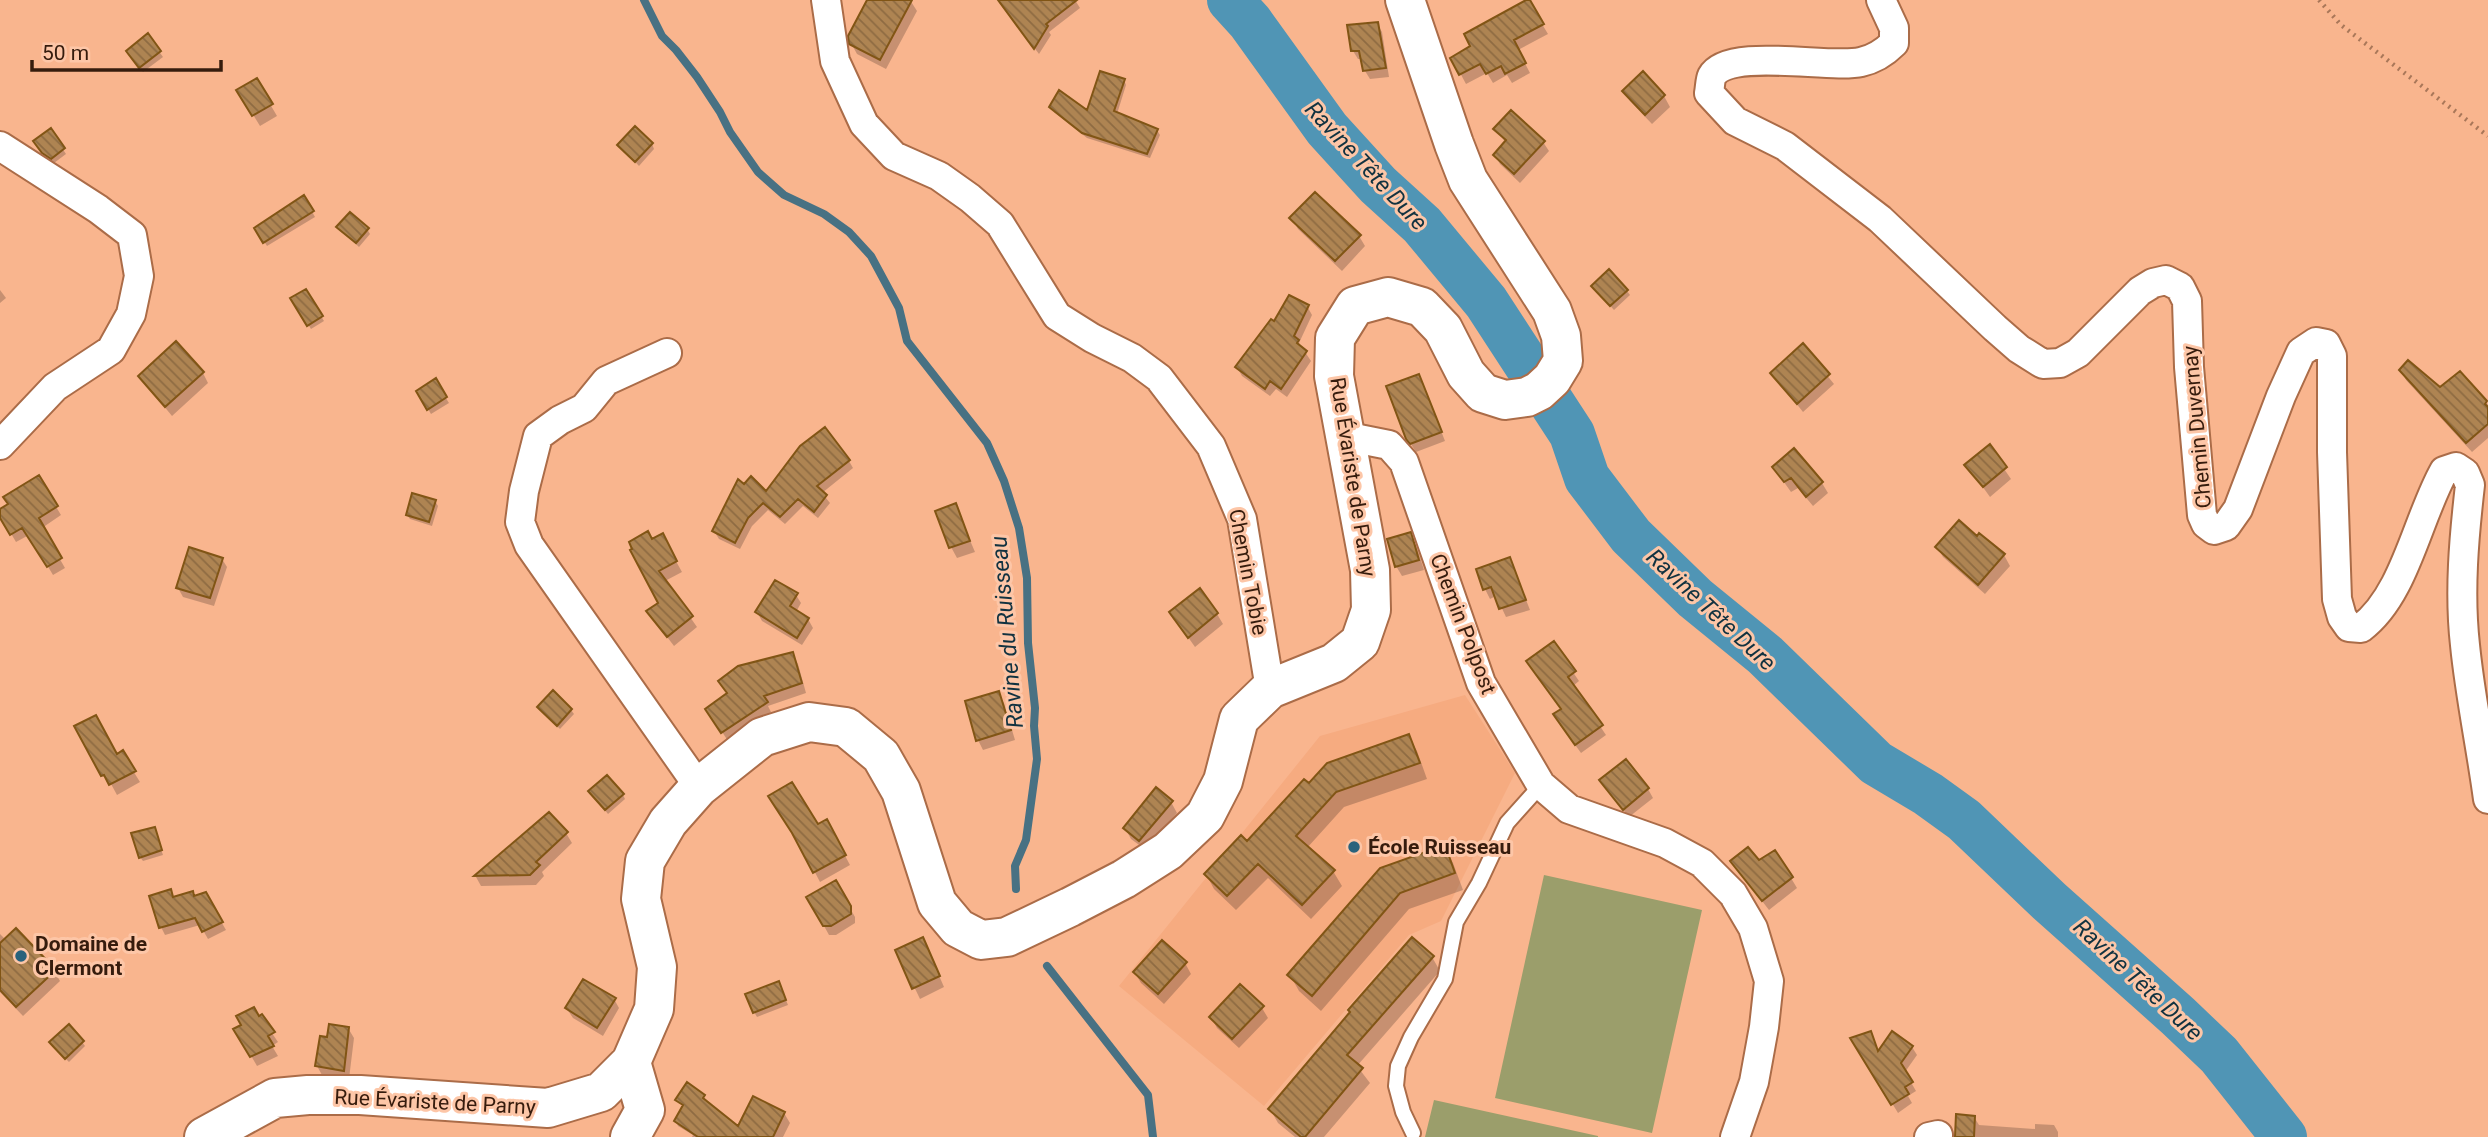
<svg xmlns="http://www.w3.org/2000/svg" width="2488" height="1137" font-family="Roboto,sans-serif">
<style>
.built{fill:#f6ab80}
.park{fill:#9b9e6b}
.shadow{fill:#0003}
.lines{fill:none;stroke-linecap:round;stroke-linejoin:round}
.stream{stroke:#487183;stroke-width:8}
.river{stroke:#5095b5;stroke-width:46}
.building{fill:url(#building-back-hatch);stroke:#815515;stroke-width:2}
.service-casing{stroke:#ab6c48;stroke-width:18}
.minor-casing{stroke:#ab6c48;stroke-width:32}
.secondary-casing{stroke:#ab6c48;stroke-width:42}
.primary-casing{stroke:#ab6c48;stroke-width:42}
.path{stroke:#a97759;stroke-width:4.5;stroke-dasharray:2 5;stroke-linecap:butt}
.service{stroke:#fff;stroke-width:14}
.minor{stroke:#fff;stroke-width:28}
.secondary{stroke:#fff;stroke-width:38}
.primary{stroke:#fff;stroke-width:38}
.poi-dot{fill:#29627c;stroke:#fdc6a7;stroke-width:2.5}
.labels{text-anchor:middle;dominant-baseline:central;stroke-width:6;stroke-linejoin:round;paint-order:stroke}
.street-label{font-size:21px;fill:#361c0d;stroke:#fdc6a7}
.poi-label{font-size:21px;font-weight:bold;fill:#361c0d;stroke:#fdc6a7;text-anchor:start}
.water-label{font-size:23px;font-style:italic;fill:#113240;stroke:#fdc6a7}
</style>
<defs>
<pattern id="building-back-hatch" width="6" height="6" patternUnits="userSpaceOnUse" patternTransform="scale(1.75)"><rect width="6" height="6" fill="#ae8452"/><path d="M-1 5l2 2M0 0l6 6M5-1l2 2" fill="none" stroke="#8e6b42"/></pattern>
</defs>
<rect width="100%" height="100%" fill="#f9b58e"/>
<path class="built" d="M1465 695 1515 773 1441 921 1409 935 1264 1106 1119 986 1320 736Z"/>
<path class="park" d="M1544 875 1702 910 1652 1133 1495 1098Z
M1434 1100 1598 1136V1137H1425Z"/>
<path class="shadow" d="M869 0H910L917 11 886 69 857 54 851 43Z
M1023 0H1075L1080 8 1049 32 1051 35 1039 54 1011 17Z
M1528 1 1548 34 1518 50 1530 73 1512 83 1507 75 1493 83 1487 73 1466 84 1452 58 1473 47Z
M1377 24 1382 32 1389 77 1370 79 1365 71 1362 59H1358L1353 51Z
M148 36 163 57 143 72 131 56Z
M1643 74 1664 96 1670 107 1652 124 1630 101 1624 91Z
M256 80 277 116 260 126 238 90Z
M1124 80 1126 85 1117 114 1157 130 1160 135 1150 158 1087 138 1054 112 1051 107 1088 113Z
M1495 129 1543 142 1549 151 1520 183 1500 164 1495 155 1506 143Z
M50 130 66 154 54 163 47 158 37 146Z
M652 144 654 149 639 166 620 146Z
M304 197 315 217 267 246 256 229Z
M1292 218 1359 236 1365 246 1342 271 1298 229Z
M338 227 367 229 370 234 359 247Z
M1593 287 1627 291 1630 295 1614 310Z
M0 290 6 298 0 303Z
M306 291 324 321 311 329 292 299Z
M1307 306 1312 315 1299 343 1311 361 1287 397 1276 389 1270 396 1242 376 1237 367 1274 324Z
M176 344 203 373 208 383 172 416 140 377Z
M1803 346 1834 384 1803 412 1772 373Z
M2401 370 2440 390 2460 373 2488 405V438L2472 452 2406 380Z
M435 381 449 403 431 414 418 392Z
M1423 385 1445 441 1416 452 1407 438Z
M1989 447 2011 479 1990 497 1967 465Z
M849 461 853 468 822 493 830 503 818 518 803 506 785 524 768 510 752 526 740 549 719 539 714 531 744 487 766 493Z
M1774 468 1822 483 1828 493 1813 506 1798 488 1791 492Z
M38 477 61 515 42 528 65 568 53 575 29 535 16 542 0 515V511Z
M435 501 438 506 432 526 410 519 407 515Z
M955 505 975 552 957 558 951 547Z
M1410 534 1416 545 1424 570 1402 576 1396 566Z
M662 536 682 572 665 581 697 627 674 646 648 612 660 604 652 541Z
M1977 538 2004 555 2010 566 1985 594 1943 557 1937 547Z
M222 559 227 567 214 606 183 597 178 588Z
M1510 559 1530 610 1506 617 1496 596 1490 599 1485 589Z
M796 595 801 603 796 612 808 619 813 628 802 645 762 621 757 612Z
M1171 613 1217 614 1223 624 1195 647Z
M1553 643 1579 681 1573 686 1606 735 1581 753 1560 724 1563 710Z
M793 654 798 664 806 693 768 706 771 712 728 741 713 718Z
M998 693 1004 703 1015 740 983 750 978 740Z
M539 708 571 710 574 714 560 729Z
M77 726 117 756 122 753 140 782 117 795 111 784 109 785Z
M1409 736 1417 751 1427 779 1344 807 1307 848 1333 871 1342 886 1311 919 1268 878 1236 910 1214 889 1206 874 1248 843 1309 785Z
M1601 781 1648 789 1653 798 1629 817Z
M590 792 623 795 625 799 608 814Z
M1171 802 1177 813 1146 850 1131 839 1125 828Z
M827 822 850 865 820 882 797 838Z
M154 829 163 855 143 861 140 857Z
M566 833 572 843 542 872 544 876 536 885 481 886 476 877 516 841Z
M1444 847 1453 863 1463 890 1409 909 1321 1011 1299 991 1290 975Z
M1732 862 1759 863 1791 878 1797 888 1769 910Z
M835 882 855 917V923L836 935H829L808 897Z
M170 891 174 899 195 898 205 894 226 930 208 939 200 925 165 935 161 927Z
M0 934 6 940 54 971 60 981 23 1016 0 992Z
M923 939 944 987 920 999 897 951Z
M1432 957 1440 971 1357 1066 1370 1083 1324 1137H1295L1278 1123 1270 1109Z
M1185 963 1191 974 1164 1004 1141 983 1135 973Z
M781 988 788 1005 757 1017 754 1012Z
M614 999 619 1008 603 1036 573 1018 567 1009Z
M1262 1008 1268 1018 1239 1048 1217 1028 1211 1017Z
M261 1017 278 1042 272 1046 278 1056 257 1066 236 1030Z
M348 1028 354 1038 349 1079 322 1075 317 1066 329 1039Z
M1870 1033 1879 1053 1912 1047 1917 1055 1905 1072 1916 1091 1908 1096 1912 1103 1898 1113 1853 1039Z
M82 1042 85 1046 69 1062 54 1047Z
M704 1097 706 1101 744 1137H692L693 1135 678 1126 676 1121 684 1107 677 1100Z
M784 1113 790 1123 783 1137H755Z
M1974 1117 1979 1125 2035 1129V1124L2054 1125 2058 1132V1137H1956Z"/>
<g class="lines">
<path class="stream" d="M644 0 662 36 676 50 697 77 720 112 730 132 758 172 784 195 824 214 849 232 871 256 899 308 907 341 987 443 1004 481 1019 528 1027 578 1028 643 1035 708 1034 726 1037 759 1026 840 1015 866 1016 889
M1047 966 1148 1095 1153 1137"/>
<path class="river" d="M1230 0 1250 22 1327 129 1378 185 1422 225 1486 302 1572 434 1587 478 1631 536 1695 598 1765 655 1876 763 1928 794 1964 820 2049 901 2178 1016 2219 1055 2284 1137"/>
</g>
<path class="building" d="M867 0H912L880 60 849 44 848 36Z
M998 0H1077L1046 24 1048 26 1034 49Z
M1526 0H1530L1544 24 1514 40 1526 63 1505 74 1501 66 1486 74 1480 64 1459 75 1450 58 1470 46 1464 34Z
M1378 22 1386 68 1363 71 1359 51H1351L1347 25Z
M148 33 161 51 139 68 126 51Z
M1100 71 1125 79 1114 111 1158 129 1147 154 1082 133 1049 107 1059 90 1087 110Z
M1643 71 1665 95 1645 115 1622 91Z
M257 78 273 104 252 116 236 90Z
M1511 110 1545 141 1514 174 1493 155 1506 140 1493 129Z
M635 126 653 143 635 162 617 145Z
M51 128 65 148 51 159 42 153 33 141Z
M1315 192 1361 235 1335 261 1289 218Z
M304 195 314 211 263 243 254 228Z
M350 212 369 228 356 243 336 227Z
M1609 269 1628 290 1610 306 1591 286Z
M306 289 323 316 307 326 290 298Z
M1289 295 1309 305 1294 336 1299 340 1297 343 1307 351 1281 389 1270 381 1265 389 1235 367 1271 319 1274 321Z
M176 341 204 372 165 407 138 376Z
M1803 343 1830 374 1797 404 1770 373Z
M2408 360 2440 387 2460 371 2487 401 2485 404 2488 407V424L2466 443 2399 370Z
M1419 374 1442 432 1410 444 1406 439 1386 386Z
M436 378 447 397 427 410 416 391Z
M825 427 850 460 817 486 827 495 814 512 798 499 780 517 763 503 748 518 735 543 712 531 738 479 744 484 751 476 766 491 800 446Z
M1990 444 2007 467 1983 487 1964 465Z
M1794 448 1823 482 1806 497 1791 478 1784 482 1772 467Z
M39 475 58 506 39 518 62 558 47 567 22 528 10 535 0 518V509L8 504 3 497Z
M412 493 436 500 429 522 406 515Z
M956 503 970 541 949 548 935 511Z
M1959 520 1977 536 1979 533 2005 554 1978 585 1935 547Z
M648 531 652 539 663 533 677 561 659 571 693 616 667 637 646 611 658 603 630 550 632 549 629 542Z
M1411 532 1419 560 1395 567 1387 539Z
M189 547 223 558 210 598 176 588Z
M1510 557 1526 600 1499 609 1491 587 1483 590 1476 569Z
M775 580 798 593 790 606 809 618 797 638 755 612Z
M1200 588 1218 613 1188 638 1169 612Z
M1554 641 1576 671 1568 677 1603 725 1575 745 1553 714 1561 709 1526 661Z
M793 652 802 683 764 696 768 702 721 733 705 709 727 693 718 681 738 666Z
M553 690 572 709 557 726 537 707Z
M999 691 1011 730 976 741 965 701Z
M96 715 117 754 123 750 136 771 109 785 104 775 101 776 74 726Z
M1409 734 1420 763 1336 792 1296 836 1335 870 1302 905 1258 864 1227 896 1204 874 1241 835 1247 841 1304 779 1309 783 1327 763Z
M1626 759 1649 788 1623 810 1599 780Z
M607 775 624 794 605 810 588 791Z
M792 782 818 824 827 819 846 855 813 873 792 833 768 796Z
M1156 787 1173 801 1139 841 1123 828Z
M549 812 568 832 536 862 540 865 530 875 474 876Z
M155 827 162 850 139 858 131 833Z
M1445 845 1455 873 1400 893 1312 996 1287 975 1380 868Z
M1748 847 1759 860 1775 850 1793 877 1762 901 1730 861Z
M836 880 851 906V914L831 926H823L806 897Z
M171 889 173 897 193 891 194 896 206 892 223 922 202 932 195 918 159 928 149 896Z
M16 928 56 970 16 1007 0 990V943Z
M923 937 940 976 912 989 895 950Z
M1412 937 1434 956 1347 1055 1363 1068 1305 1137H1301L1268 1109 1350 1012 1348 1010Z
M1162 940 1187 962 1158 994 1133 972Z
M583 979 616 998 597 1028 565 1008Z
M779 981 786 1000 753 1013 745 994Z
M1240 984 1264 1006 1232 1039 1209 1017Z
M254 1007 259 1016 262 1014 275 1032 268 1036 274 1046 250 1057 233 1029 241 1025 236 1016Z
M69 1024 84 1041 65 1059 49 1042Z
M329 1024 349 1027 344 1071 315 1066 320 1036 327 1037Z
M1871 1031 1878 1051 1892 1031 1913 1046 1901 1063 1913 1082 1905 1087 1909 1094 1891 1105 1850 1038Z
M687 1082 705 1095 703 1098 738 1126 753 1096 785 1112 773 1137H698L674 1121 683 1105 675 1100Z
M1956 1114 1975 1116 1974 1137H1955Z"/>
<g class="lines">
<defs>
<path id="service" d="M1413 1133 1403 1112 1396 1086 1398 1066 1411 1037 1445 979 1456 922 1479 883 1507 823 1541 785"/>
<path id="minor" d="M826 0 835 61 864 124 894 156 939 176 970 198 1000 224 1057 316 1092 338 1132 358 1159 378 1211 446 1242 519 1270 689
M1881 0 1894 28V43C1884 53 1875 59 1861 62 1830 69 1728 47 1712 76 1710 80 1710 88 1709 93L1735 121 1785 146 1880 219 1995 328 2019 349 2043 364 2060 363 2078 353 2140 291 2153 283 2166 280 2180 287 2187 301 2189 367 2202 515 2206 524 2214 530 2226 526 2238 509 2281 396 2301 352 2316 342 2326 344 2332 356V452L2337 599 2342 617 2349 627 2361 628C2405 595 2417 519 2444 471L2456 467 2465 473 2470 485C2464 537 2459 592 2465 645 2470 696 2481 747 2488 799
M0 146 98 209 132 235 139 276 131 314 111 350 55 387 0 445
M667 353 606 381 584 408 560 420 538 436 524 491 520 522 529 545 699 787
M1345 439H1359L1389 445 1404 462 1481 683 1541 785 1569 809 1665 843 1702 863 1733 894 1753 928 1769 981 1764 1027 1754 1082 1735 1137
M1929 1137 1938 1135"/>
<path id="secondary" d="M630 1137 645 1110 631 1062"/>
<path id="primary" d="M204 1137 275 1098 308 1095H360L548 1108 601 1092 631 1062 654 1009 657 967 641 899 645 861 668 822 699 787 762 737 809 722 846 727 881 756 901 791 937 903 958 928 981 940 1007 937 1070 907 1124 879 1168 851 1205 816 1223 781 1239 719 1270 689 1334 663 1360 642 1371 610 1370 570 1334 376 1335 338 1355 306 1388 297 1422 307 1443 329 1466 374 1483 393 1505 400 1527 397 1539 391 1552 379 1563 361 1561 336 1552 311 1468 180 1454 144 1405 0"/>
</defs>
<use href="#service" class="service-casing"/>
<use href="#minor" class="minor-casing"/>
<use href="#secondary" class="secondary-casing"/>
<use href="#primary" class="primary-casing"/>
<path class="path" d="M2319 0 2341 25 2488 136"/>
<use href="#service" class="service"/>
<use href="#minor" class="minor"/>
<use href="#secondary" class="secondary"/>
<use href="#primary" class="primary"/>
</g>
<g class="poi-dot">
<circle cx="1354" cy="847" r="7"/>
<circle cx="21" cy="956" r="7"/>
</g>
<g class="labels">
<g class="street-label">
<text transform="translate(2197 427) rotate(-95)">Chemin Duvernay</text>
<text transform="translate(1353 477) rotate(81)">Rue Évariste de Parny</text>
<text transform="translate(1248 572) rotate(79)">Chemin Tobie</text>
<text transform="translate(1463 624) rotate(69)">Chemin Polpost</text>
<text transform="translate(435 1102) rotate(3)">Rue Évariste de Parny</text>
</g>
<g class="poi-label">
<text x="1368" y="847">École Ruisseau</text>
<text x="35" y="944">Domaine de<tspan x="35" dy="24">Clermont</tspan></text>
</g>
<g class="water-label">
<text transform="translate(1366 166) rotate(47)">Ravine Tête Dure</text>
<text transform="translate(1711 610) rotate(43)">Ravine Tête Dure</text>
<text transform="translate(1007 632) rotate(-95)">Ravine du Ruisseau</text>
<text transform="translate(2138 980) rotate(43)">Ravine Tête Dure</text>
</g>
</g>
<path d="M32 60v10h189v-10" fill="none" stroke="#361c0d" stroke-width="3.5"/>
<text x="42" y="60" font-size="21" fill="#361c0d" stroke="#fdc6a7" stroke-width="5" paint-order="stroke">50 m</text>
</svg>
